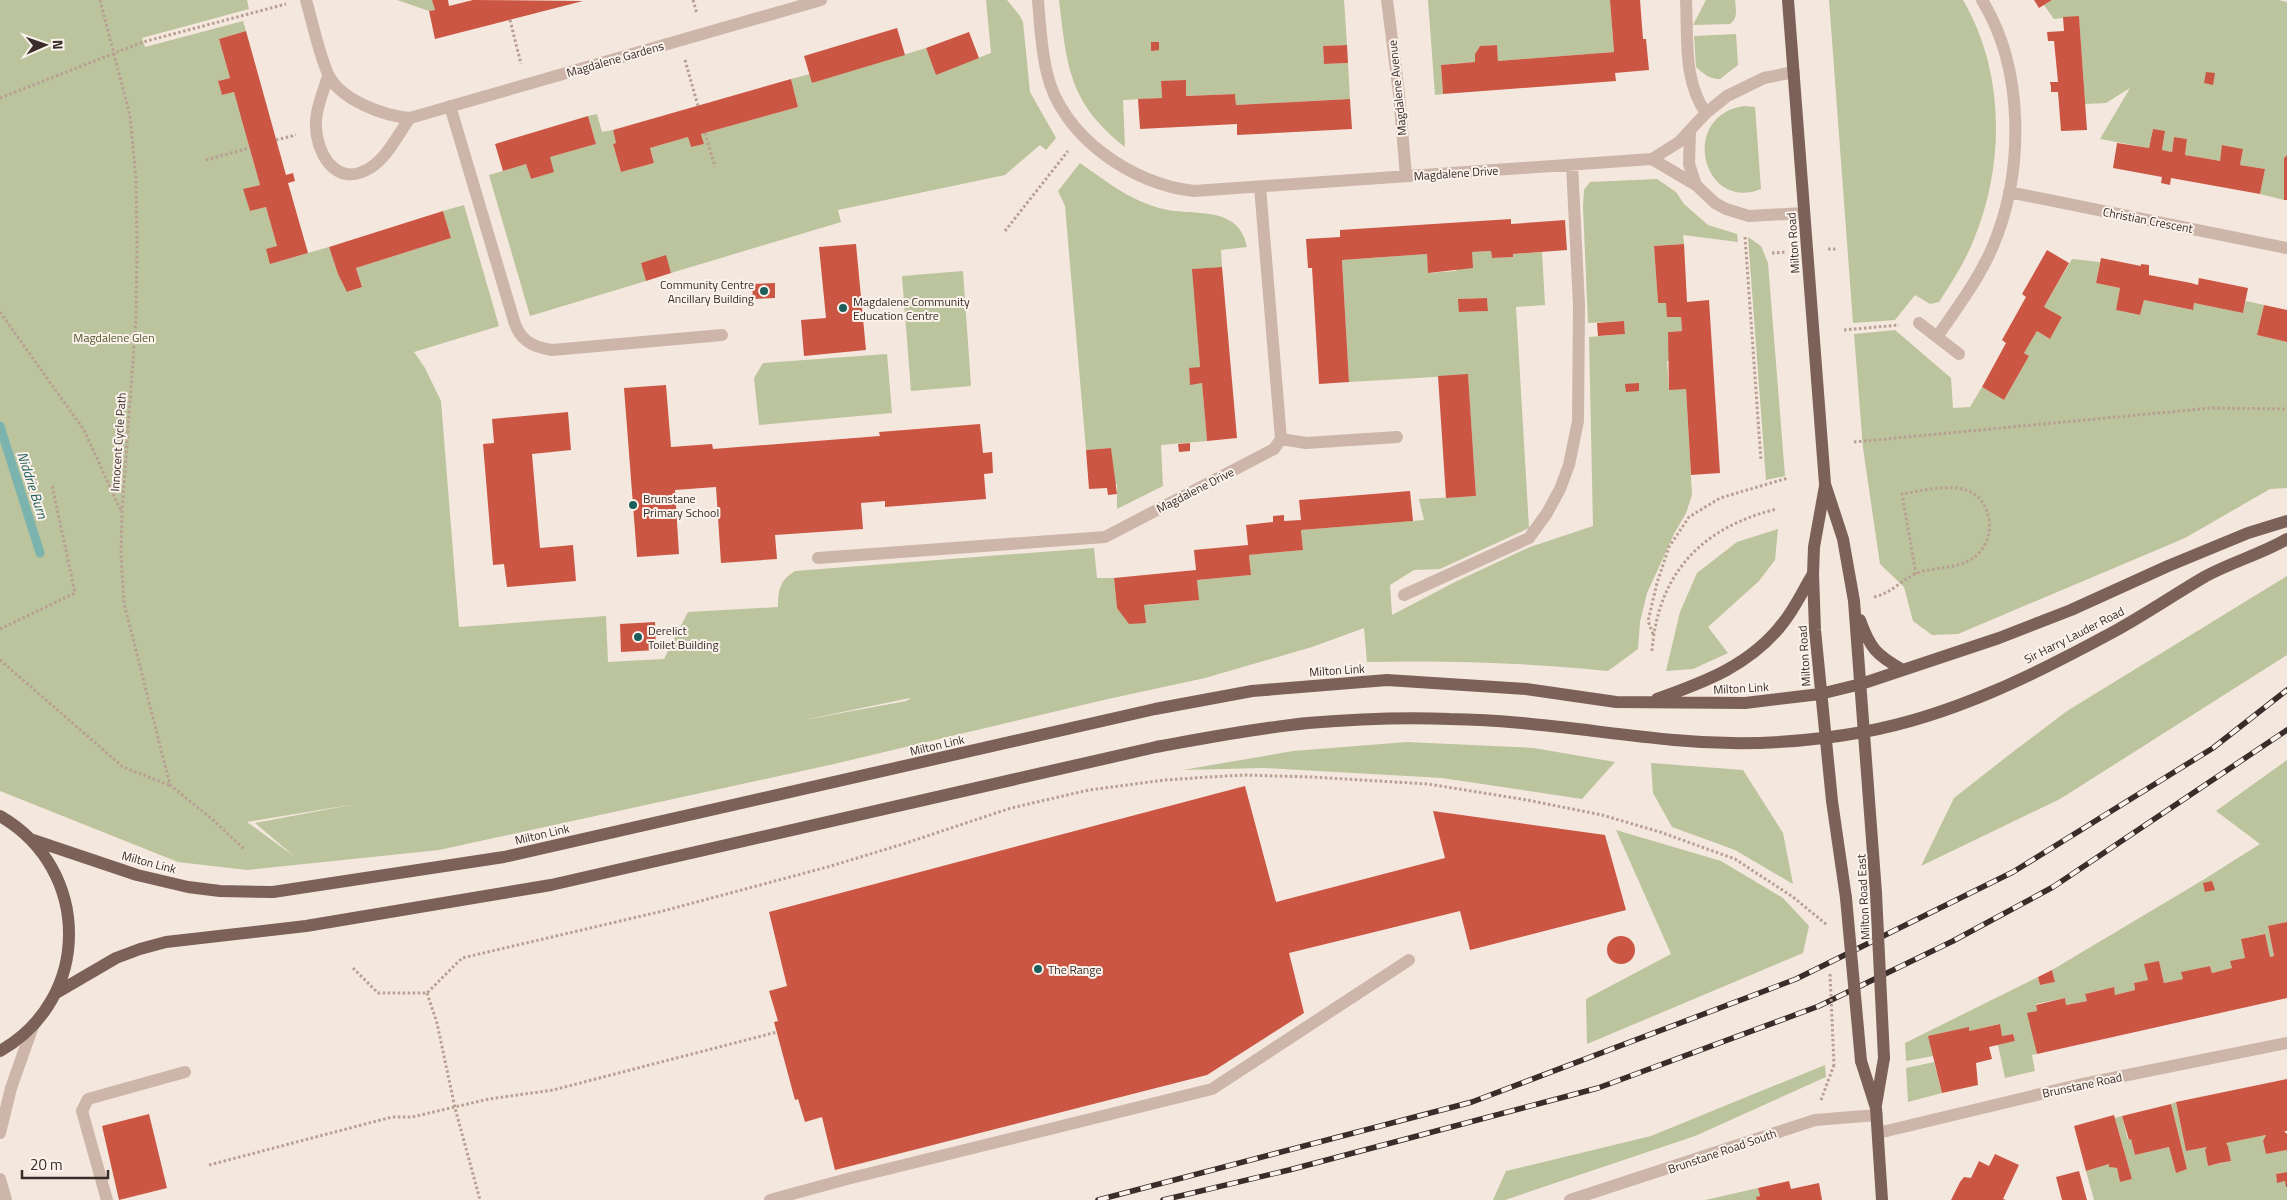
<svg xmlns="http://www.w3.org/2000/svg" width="2287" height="1200" font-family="'Titillium Web',sans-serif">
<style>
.green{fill:#bbc49c;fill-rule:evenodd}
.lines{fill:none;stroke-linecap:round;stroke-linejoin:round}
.stream{stroke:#7bb3af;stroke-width:9}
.building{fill:#cc5644}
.path{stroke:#b99f93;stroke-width:3;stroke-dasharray:2.5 2.5;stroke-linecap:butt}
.minor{stroke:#cdb5a9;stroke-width:12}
.major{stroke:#7c6159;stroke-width:12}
.rail-casing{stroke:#392c29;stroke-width:5.5}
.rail{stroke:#fbf2eb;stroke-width:4;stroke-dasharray:11;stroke-linecap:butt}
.path-bridge{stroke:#b99f93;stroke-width:3;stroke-dasharray:2.5 2.5;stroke-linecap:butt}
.major-bridge{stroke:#7c6159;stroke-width:12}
.poi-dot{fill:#1c5e5b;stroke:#fbf2eb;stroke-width:2}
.labels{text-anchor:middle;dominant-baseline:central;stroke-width:4;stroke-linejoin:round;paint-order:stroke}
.street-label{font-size:12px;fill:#392c29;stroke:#fbf2eb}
.poi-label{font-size:12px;fill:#392c29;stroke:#fbf2eb;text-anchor:start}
.park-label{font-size:12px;fill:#4d592b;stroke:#fbf2eb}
.water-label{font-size:14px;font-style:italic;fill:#1c5e5b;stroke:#fbf2eb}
</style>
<rect width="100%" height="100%" fill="#f4e7de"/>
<path class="green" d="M0 0H247L249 9 142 38 145 47 243 21 246 31 219 39 230 78 218 81 222 95 234 92 260 185 244 189 250 211 266 207 277 246 270 264 329 247 338 274 348 292 362 287 356 268 451 238 443 211 464 205 499 326 414 352 425 368 441 401 459 627 606 616 608 662 664 659 688 612 778 607C778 590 780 580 795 571L1094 548 1097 578H1114L1117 608 1198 600 1197 580 1251 575 1249 555 1303 550 1301 530 1424 520 1419 499 1476 496 1468 375 1349 382 1342 260 1427 254 1429 273 1456 271 1472 252 1491 251 1492 258 1513 257V254L1542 252 1545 305 1516 307 1529 528 1440 569 1414 570 1390 585 1392 615 1455 582 1530 547 1593 526 1589 337 1625 334 1624 321 1588 323 1583 207 1584 190 1590 182 1657 179 1676 192 1684 204 1708 225 1737 234 1738 242 1683 235 1684 244 1654 246 1658 303H1666L1668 317H1681L1682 331 1668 332 1670 361H1667L1669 389H1686L1692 495 1686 513 1674 534 1647 593 1640 622 1638 649 1608 671C1527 663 1448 660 1367 662L1364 628 1312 647 1205 678 1108 699 834 764 439 850 247 870 178 862 0 791ZM1487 298 1488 311 1459 312V299ZM911 698 906 701 799 721 910 698ZM356 804 255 823 295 857 247 822Z
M397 0H432L435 10 429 11Z
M986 0H1007L1020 16 1023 22 1030 92 1056 138 1046 150 1040 145 1005 175 838 210 841 222 671 273 665 256 641 263 646 281 530 316 489 175 526 164 531 179 553 172 549 157 596 144 588 116 597 114 602 132 613 130 616 143 613 144 621 172 654 163 650 148 688 137 691 147 704 144 701 134 798 107 791 79 810 74 812 83 926 48 936 74 991 53Z
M1059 0H1344L1347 45 1323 46 1324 64 1348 63 1350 99 1236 105 1235 94 1186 96 1185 80 1161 82 1162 98 1123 100 1125 147C1069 103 1067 67 1059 0Z
M1428 0H1610L1614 52 1498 61 1497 45 1480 46 1475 54V62L1441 65 1443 94 1435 95Z
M1706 0H1735C1736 10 1738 18 1730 24L1693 25Z
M1829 0H1963C2005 72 2005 163 1974 239 1965 262 1952 282 1939 302L1930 304 1915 295 1895 320 1853 323Z
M2052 0H2279L2287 2V155L2284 158V200L2260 194 2265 169 2240 165 2243 149 2223 145 2220 161 2215 160 2185 155 2187 139 2174 137 2172 152 2162 150 2165 132 2153 129 2149 148 2100 139 2130 88 2106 103 2085 104 2079 16 2054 19 2044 5Z
M1736 34 1738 65 1720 79C1709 79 1704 74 1696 67L1694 36Z
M1744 106 1755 107 1761 189C1703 213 1678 116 1744 106Z
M1080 163C1100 177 1119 192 1142 202 1152 206 1164 210 1175 211 1205 214 1240 210 1247 247L1221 250 1222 267 1193 269 1200 367 1189 369 1190 384 1202 383 1207 441 1161 445 1163 486 1117 509V484H1115L1111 448 1086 450 1065 206 1058 191Z
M1748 237 1761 246 1768 263 1785 476 1766 480Z
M2072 259 2100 262 2096 283 2120 288 2116 310 2140 315 2144 300 2192 310 2194 303 2243 313 2246 301 2264 305 2257 335 2287 342V488L2270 489 2185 538 1958 634 1932 635 1913 621 1904 587 1880 564 1863 448 1854 334 1895 330 1951 378 1953 408 1970 407 1982 387 2004 400 2029 356 2024 353 2037 331 2050 339 2062 317 2044 307Z
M963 271 971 386 911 391 902 276Z
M887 354 892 413 759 425 754 378 763 363Z
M1778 529 1775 560 1759 581 1708 627 1728 653 1693 669 1666 671 1680 612 1697 573 1737 542Z
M2287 576V655L2060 799 1921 866 1954 798 2014 751 2067 711Z
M1407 742 1534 748 1615 762 1582 799 1442 778 1264 768 1183 770 1293 751Z
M2287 760V922L2268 927 2274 956 2270 957 2264 934 2241 939 2245 958 2231 961 2232 968 2212 973 2210 966 2182 972 2183 979 2164 983 2159 961 2145 965 2148 980 2134 983 2135 990 2115 995 2113 987 2085 994 2087 1001 2066 1005 2065 998 2036 1004 2037 1011 2028 1014 2037 1054 2032 1055 2035 1071 2005 1078 1998 1045 2015 1041 2013 1034 2002 1036 1999 1024 1969 1031V1028L1933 1056 1906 1061 1905 1043 2038 977 2040 985 2055 982 2052 970 2203 880 2260 844 2216 811Z
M1651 763 1743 770 1783 833 1793 884 1735 850 1672 827 1653 793Z
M1616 830 1721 861 1783 898 1809 926 1803 953 1587 1044 1586 999 1671 954Z
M1934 1062 1942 1093 1908 1102 1906 1068Z
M1825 1065 1826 1077 1695 1136 1505 1200H1493L1506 1171 1651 1136Z
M2176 1102 2186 1151 2207 1147 2205 1150 2208 1166 2231 1161 2228 1146 2226 1143 2266 1135 2263 1141 2266 1154 2287 1150V1172L2276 1174 2277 1182 2285 1181 2287 1184V1200H2094L2086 1171 2109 1164 2110 1167 2117 1168 2120 1182 2132 1179 2115 1118 2122 1116 2128 1140 2131 1139 2135 1155 2169 1147 2176 1172 2187 1169 2171 1104Z
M1758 1188 1760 1196 1757 1197V1200H1705Z"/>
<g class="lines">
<path class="stream" d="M0 426 40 553"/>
</g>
<path class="building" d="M432 0H448L449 6 473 0 583 1 435 39 429 11 435 10Z
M1610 0H1640L1643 39H1646L1649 70 1615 73 1616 81 1443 94 1441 65 1475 62V54L1480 46 1497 45 1498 61 1614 52Z
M2034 0H2052L2039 8Z
M2079 16 2087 130 2061 131 2058 92H2051V87L2050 82H2058L2054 41H2048L2047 32 2064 31 2063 17Z
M897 28 905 55 812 83 804 56Z
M246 31 286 175 293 173 295 181 288 183 308 253 270 264 266 249 277 246 266 207 250 211 243 189 260 185 242 121 234 92 222 95 218 81 230 78 219 39Z
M969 32 979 58 936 75 926 48Z
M1151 42H1159V50L1151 51Z
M1347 45 1348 63 1324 64 1323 46Z
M2206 72 2215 73 2213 85 2204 83Z
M791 79 798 107 701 134 704 144 691 147 688 137 650 148 654 163 621 172 613 144 616 143 613 130Z
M1186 80V96L1235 94 1236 105 1350 99 1352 129 1237 135V124L1140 129 1138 99 1162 98 1161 81Z
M588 116 596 144 550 157 554 172 531 179 526 164 503 171 495 144Z
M2153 129 2165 131 2162 150 2172 152 2174 137 2187 139 2185 155 2215 160 2220 161 2222 145 2243 149 2240 165 2265 169 2260 194 2171 178 2170 185 2161 183 2162 177 2113 168 2117 143 2149 148Z
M2287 155V200H2284V158Z
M443 211 451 238 356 268 362 287 347 292 338 274 329 247Z
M1511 219V224L1565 220 1567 250 1513 254V257L1492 258 1491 251 1472 252 1473 268 1428 273 1427 254 1342 260 1349 382 1319 384 1312 268H1308L1306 239 1340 237V230Z
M856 244 866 350 804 356 801 320 826 318 819 247Z
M1684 244 1687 302 1709 300 1720 473 1691 475 1686 389 1669 390 1668 332 1682 331 1681 317H1667L1666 303H1658L1654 246Z
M2047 250 2069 263 2044 307 2062 317 2050 339 2037 331 2024 353 2029 356 2004 400 1982 387 2006 343 2002 340 2026 297 2022 294Z
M666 255 671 273 646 281 641 263Z
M2101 258 2141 266V264L2149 265V275L2191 283 2198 285 2199 278 2248 288 2243 313 2194 303 2193 310 2144 300 2140 315 2116 310 2120 288 2096 283Z
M1222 267 1237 438 1207 441 1202 383 1190 385 1189 368 1200 367 1192 269Z
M775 283V298L753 299 752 284Z
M1487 298 1488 311 1459 312 1458 299Z
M2264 305 2287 310V342L2257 335Z
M1624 321 1625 334 1598 336 1597 323Z
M1468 374 1476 496 1446 498 1438 376Z
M1639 383V391L1626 392 1625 384Z
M666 385 671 447 712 444 713 449 880 436 879 432 980 424 983 453 992 452 993 473 984 474 986 499 885 507V501L861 503 863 529 775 535 777 559 721 563 716 487 675 490 679 554 637 557 624 388Z
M568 412 571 450 532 454 540 548 573 545 576 581 507 587 504 564 493 565 483 444 494 443 492 419Z
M1190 443V451L1179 452 1178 444Z
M1111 448 1117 494 1108 495 1107 488 1089 489 1086 450Z
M1410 491 1413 521 1301 530 1303 550 1249 555 1251 575 1197 580 1199 600 1144 605 1146 623 1129 624 1117 608 1114 578 1196 570 1194 550 1248 545 1246 525 1273 522V516L1284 515V521L1301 520 1299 500Z
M655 622 656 650 621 652 620 624Z
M1245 786 1276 902 1445 858 1433 811 1605 835 1626 910 1470 950 1460 911 1289 953 1304 1013 1207 1075 835 1170 822 1117 805 1122 798 1099 795 1100 774 1022 778 1021 769 991 787 986 769 912Z
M2212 881 2215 890 2205 892 2203 883Z
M2287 922V998L2037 1054 2027 1013 2037 1011 2036 1005 2065 998 2066 1005 2077 1003 2087 1001 2085 994 2114 987 2115 995 2135 990 2134 983 2148 980 2144 964 2159 961 2164 983 2183 979 2181 972 2210 966 2212 973 2232 968 2230 961 2245 958 2241 939 2265 934 2270 957 2274 956 2268 926Z
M1607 950a14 14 0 1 1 28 0a14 14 0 1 1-28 0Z
M2052 970 2055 982 2040 985 2038 977Z
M2000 1024 2002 1036 2013 1034 2015 1041 1989 1047 1992 1059 1976 1063 1978 1085 1942 1093 1928 1036 1969 1027V1031Z
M2287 1079V1131H2284L2287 1134V1150L2266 1154 2263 1141 2266 1135 2226 1143 2228 1146 2231 1161 2220 1163 2208 1166 2205 1150 2207 1147 2186 1151 2176 1102Z
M2171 1104 2187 1169 2176 1173 2169 1147 2135 1155 2131 1139 2129 1140 2122 1116Z
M149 1114 167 1188 119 1200 102 1126Z
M2114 1115 2132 1179 2120 1182 2117 1168 2109 1167V1164L2086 1171 2074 1126Z
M1995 1154 2019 1165 2003 1199 2006 1200H1951L1960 1182 1964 1177 1971 1178 1979 1161 1989 1166Z
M2079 1171 2087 1200H2062L2056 1177Z
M2287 1172V1187H2286L2285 1181 2277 1183 2276 1174Z
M1789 1181 1791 1189 1819 1183 1822 1200H1757L1756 1197 1760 1196 1758 1188Z"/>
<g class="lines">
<path class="path" d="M100 0 130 116 136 179 137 249 136 319 122 512 121 554 124 603 170 785 212 819 245 850
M693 0 697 14
M510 20 521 64
M685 60 698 106
M0 98 143 42 286 4
M705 133 715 167
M276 140 296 135
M206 160 249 148
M1005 231 1068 151
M1745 237 1761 461
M1828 249H1837
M1772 253 1787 252
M0 312 84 430 121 511
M1844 330 1899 325
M1854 442 2211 408 2287 409
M1874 597C1892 593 1901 580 1917 573 1937 566 1962 570 1978 554 1987 545 1991 531 1989 519 1980 474 1934 489 1902 494L1916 574
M0 629 75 593 52 485
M1653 634 1648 621 1657 583 1669 547 1689 517 1720 498 1788 478
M1652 651C1658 573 1702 527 1777 509
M0 660 123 767 169 785
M353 968 378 993H427L462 958 663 911 831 866 903 844 1011 808 1089 790 1165 780 1209 777 1245 775 1311 777 1428 784 1527 800 1602 815 1660 832 1735 859 1793 897 1827 925
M427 993 437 1023 455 1108 480 1200
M1821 1100 1834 1065
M209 1165 392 1117H412L489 1099 553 1090 777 1032"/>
<path class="minor" d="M306 0C313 24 318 51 328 74 340 100 384 116 410 118L821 0
M1038 0C1040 24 1041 49 1047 73 1061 136 1133 185 1194 191L1652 159 1679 142 1706 113 1727 96 1764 78 1794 72
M1387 0 1399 94 1406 176
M1686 0C1688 38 1683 81 1706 113
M328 76C324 90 317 105 316 120 314 150 335 190 370 168 387 158 398 134 410 118
M450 106 514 321C520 341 533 347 552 350L722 335
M1690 131 1689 164 1696 185
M1652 159 1696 185 1715 203 1726 209 1749 216 1804 213
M1260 187 1281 439
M2009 192 2287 248
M1919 323 1959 354
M1937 337C1957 308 1979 279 1993 246 2024 172 2025 70 1982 0
M818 558 1105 537 1274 449 1281 439 1306 443 1397 437
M1404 595 1529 538 1547 513 1560 489 1569 465 1578 421 1579 305 1572 165
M0 1133 11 1088 33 1026
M1878 1133 2078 1085 2287 1043
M0 1179 6 1200
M107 1200 82 1111 88 1099 185 1072
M770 1200 847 1179 1212 1089 1409 960
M1570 1200 1815 1120 1877 1115"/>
<path class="major" d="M1788 0 1825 484 1843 539 1854 601 1876 893
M1825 486 1814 547 1813 574 1815 630 1832 801 1846 898
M1860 620C1870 648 1876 655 1903 670
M1657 699C1705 682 1751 665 1783 623 1795 608 1803 590 1813 574
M0 816C92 869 92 999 0 1051
M30 839 137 875 188 887 220 891 273 892 504 857 1155 709 1252 691 1387 680 1526 689 1616 702 1745 703 1820 694 1861 684 1999 638 2071 610 2168 566 2248 533 2287 521
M56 993 116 958 140 949 166 942 306 926 551 885 1156 747C1206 738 1257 728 1308 723 1355 719 1403 717 1450 719 1525 720 1599 733 1674 740 1736 746 1802 743 1863 732 1952 716 2036 674 2115 631 2146 614 2175 594 2206 576 2232 562 2261 554 2287 539
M1861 1061 1876 1108 1882 1200
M1876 1105 1884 1058"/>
<defs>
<path id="rail" d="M1098 1200 1472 1102 1796 979 2013 872 2213 748 2287 690
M1163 1200 1289 1170 1598 1088 1819 1006 1953 941 2053 887 2287 730"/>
</defs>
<use href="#rail" class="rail-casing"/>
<use href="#rail" class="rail"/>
<path class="path-bridge" d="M1830 974 1834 1065"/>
<path class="major-bridge" d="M1876 893 1884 1058
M1846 898 1861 1061"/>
</g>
<g class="poi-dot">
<circle cx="764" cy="291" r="5"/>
<circle cx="843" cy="308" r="5"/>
<circle cx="633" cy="505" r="5"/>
<circle cx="638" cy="637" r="5"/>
<circle cx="1038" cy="969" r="5"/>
</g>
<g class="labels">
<g class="street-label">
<text transform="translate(615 59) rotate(-16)">Magdalene Gardens</text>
<text transform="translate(1397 88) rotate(-96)">Magdalene Avenue</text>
<text transform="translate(1456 173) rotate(-4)">Magdalene Drive</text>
<text transform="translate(2148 220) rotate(11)">Christian Crescent</text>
<text transform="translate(1793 243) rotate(-94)">Milton Road</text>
<text transform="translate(118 442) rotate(-86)">Innocent Cycle Path</text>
<text transform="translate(1195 490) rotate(-27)">Magdalene Drive</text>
<text transform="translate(2074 635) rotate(-27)">Sir Harry Lauder Road</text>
<text transform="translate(1804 656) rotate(-94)">Milton Road</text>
<text transform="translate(1337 670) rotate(-4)">Milton Link</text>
<text transform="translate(1741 688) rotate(-3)">Milton Link</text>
<text transform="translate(937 745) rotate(-13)">Milton Link</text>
<text transform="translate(542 834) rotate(-13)">Milton Link</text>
<text transform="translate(149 862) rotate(15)">Milton Link</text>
<text transform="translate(1863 897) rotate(-93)">Milton Road East</text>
<text transform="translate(2082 1085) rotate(-12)">Brunstane Road</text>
<text transform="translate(1722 1151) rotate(-19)">Brunstane Road South</text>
</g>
<g class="poi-label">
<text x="754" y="284" text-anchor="end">Community Centre<tspan x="754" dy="14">Ancillary Building</tspan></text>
<text x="853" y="301">Magdalene Community<tspan x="853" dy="14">Education Centre</tspan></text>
<text x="643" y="498">Brunstane<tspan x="643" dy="14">Primary School</tspan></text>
<text x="648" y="630">Derelict<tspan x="648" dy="14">Toilet Building</tspan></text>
<text x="1048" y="969">The Range</text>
</g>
<g class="park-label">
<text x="114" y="337">Magdalene Glen</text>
</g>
<g class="water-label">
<text transform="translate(33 485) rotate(72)">Niddrie Burn</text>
</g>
</g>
<g transform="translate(45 45) rotate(88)" stroke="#fbf2eb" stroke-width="4" paint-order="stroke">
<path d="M0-4L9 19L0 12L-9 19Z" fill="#392c29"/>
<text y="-8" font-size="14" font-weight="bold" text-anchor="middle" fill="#392c29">N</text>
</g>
<path d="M22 1170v8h86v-8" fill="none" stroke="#392c29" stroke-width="2.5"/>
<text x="30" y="1170" font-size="15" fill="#392c29" stroke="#fbf2eb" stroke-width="4" paint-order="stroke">20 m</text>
</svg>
